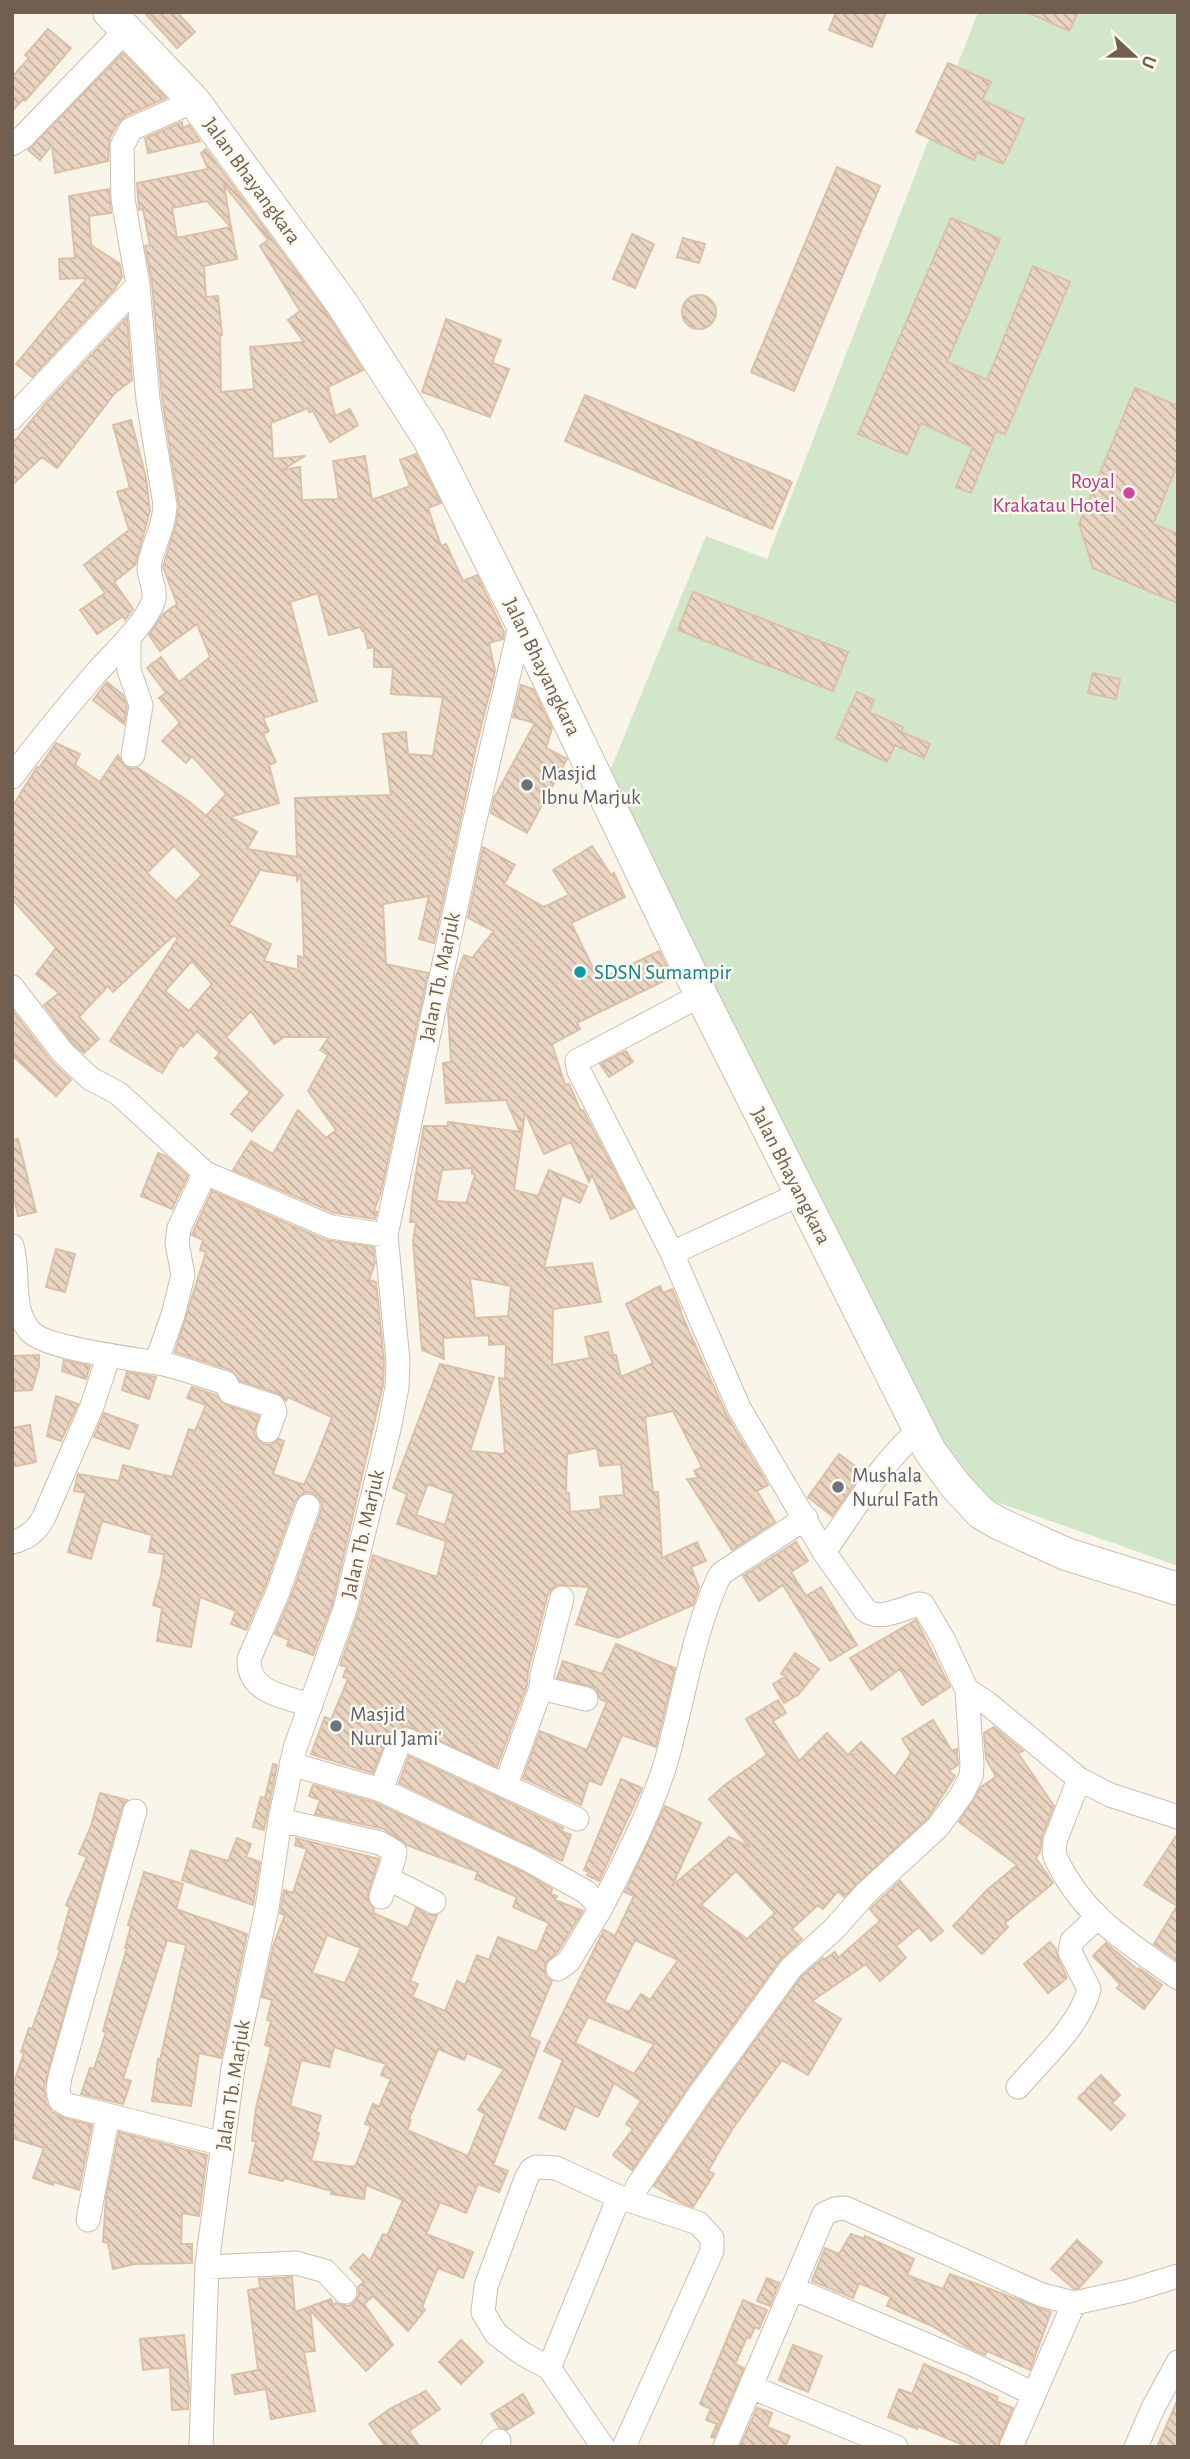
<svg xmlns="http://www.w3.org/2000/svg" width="1190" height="2459" font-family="'Alegreya Sans',sans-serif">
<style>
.green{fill:#d2e6c9}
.building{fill:url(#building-back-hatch);stroke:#dcc0a6;stroke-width:2;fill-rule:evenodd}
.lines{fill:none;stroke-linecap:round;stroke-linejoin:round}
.street-casing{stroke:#cbbeb0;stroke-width:25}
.secondary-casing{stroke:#cdbfae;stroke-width:34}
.street{stroke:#fff;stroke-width:23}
.secondary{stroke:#fff;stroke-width:32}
.hotel-dot{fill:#d1479c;stroke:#fdf9ef;stroke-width:2.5}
.worship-dot{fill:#6b7280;stroke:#fdf9ef;stroke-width:2.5}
.culture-dot{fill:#0f9aa8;stroke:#fdf9ef;stroke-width:2.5}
.labels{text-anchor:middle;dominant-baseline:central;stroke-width:5;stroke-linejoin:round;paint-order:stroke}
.street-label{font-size:21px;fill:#715f50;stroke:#fdf9ef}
.hotel-label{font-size:21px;fill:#b23c85;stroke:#fdf9ef;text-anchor:end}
.worship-label{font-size:21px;fill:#5b616d;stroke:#fdf9ef;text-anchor:start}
.culture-label{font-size:21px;fill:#0d838f;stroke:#fdf9ef;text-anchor:start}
</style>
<defs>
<pattern id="building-back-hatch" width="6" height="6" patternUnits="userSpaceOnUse" patternTransform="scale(1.75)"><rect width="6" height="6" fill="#ead5c2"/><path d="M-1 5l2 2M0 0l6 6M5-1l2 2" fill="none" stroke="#c2b0a0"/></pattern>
</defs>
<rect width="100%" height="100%" fill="#faf5e9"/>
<path class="green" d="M978 12H1178V1566L960 1489 603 788 706 536 767 559Z"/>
<path class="building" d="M144 12H177L195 32 177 48Z
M836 12H886L872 47 829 30Z
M1027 12H1078L1069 31Z
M48 29 71 48 25 101 23 99 12 111V77L29 58 25 55Z
M123 53 166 98 125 116 119 122 110 137 108 161 55 173 52 145 40 160 28 150Z
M948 63 991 82 982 100 1024 119 1003 164 977 152 974 160 916 132Z
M182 122 183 128 189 125 200 141 148 153 145 138Z
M206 149 326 312 363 370 328 387 335 416 350 409 358 425 330 442 313 411 309 412 308 408 271 423 273 459 305 456 282 470 300 467 302 500 339 499 333 461 365 456 372 500 410 486 400 460 416 454 441 503 428 508 441 546 446 544 463 581 477 575 504 632 503 639 489 643 495 671 476 747 434 943 419 939 429 896 383 904 386 964 428 973 381 1192 374 1211 377 1212 375 1219 335 1213 233 1170 251 1141 273 1154 298 1110 326 1138 336 1130 308 1091 328 1055 320 1050 329 1037H284L274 1044 251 1011 226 1037 283 1095 252 1131 231 1114 250 1092 215 1058 220 1053 197 1031 183 1047 180 1045 162 1073 110 1041 178 938 174 935 113 992 108 986 79 1017 99 1039 84 1053 73 1044 44 1005 59 993 36 974 56 948 12 899V807L37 767 39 768 56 743 80 754 75 765 100 782 118 755 125 766 131 769 138 768 191 803 206 816 226 794 192 756 186 763 162 741 180 723 159 698 166 693 147 668 161 657 179 682 210 657 197 624 160 651 149 635 163 614 177 604 163 567 176 524 179 506 162 398 152 284 145 246 150 245 143 209 139 210 137 183 208 169 201 153ZM224 185 268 240 260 246 300 311 288 320 304 342 250 347 254 389 221 392 220 336 222 335 218 296 206 297 204 266 237 259 231 227 177 238 172 208 207 201 231 227ZM318 593 329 635 361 627 362 631 364 630 368 648 374 647V667H393L391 694 443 697 433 756 408 754 406 732 383 734 391 795 295 798 297 857 247 849 257 832 230 817 279 803 269 765 276 762 263 734 269 731 263 718 317 701 290 602ZM174 846 202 875 176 901 147 873ZM260 870 297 876V882L301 873 304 958 298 956V970L264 961 271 944 229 925ZM192 961 212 984 189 1011 165 991Z
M837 167 880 186 794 391 751 372Z
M109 189 111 213 89 216 91 245 120 264 122 277 114 290 32 377 16 364 87 278 60 279 59 259 75 258 69 196Z
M951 218 1000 239 947 362 987 380 1033 266 1070 282 1005 434 996 431 971 493 956 487 973 447 921 423 907 455 858 434Z
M632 234 654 244 635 288 613 279Z
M683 238 705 244 699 263 677 257Z
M682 312a17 17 0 1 1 34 0a17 17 0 1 1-34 0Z
M127 317 132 380 115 393 57 468 42 457 12 485V444L46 403Z
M446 319 501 340 492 363 509 369 490 417 422 392Z
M1135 388 1178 406V463L1153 524 1178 534V603L1093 568 1079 524Z
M585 395 792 482 772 529 565 441Z
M131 420 146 478 150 511 135 565 114 582 133 609 125 620 123 616 97 634 80 610 105 593 84 565 129 530 117 492 130 488 113 425Z
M693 592 848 652 833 691 678 630Z
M1093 673 1120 679 1116 699 1088 693Z
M107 682 123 695 127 706 124 724 93 700Z
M521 685 533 689 552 728 546 748 567 759 527 833 491 813 494 798 535 723 513 717Z
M857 692 874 700 869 712 903 727 901 732 930 744 924 758 895 745 887 762 836 738Z
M592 846 611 875 614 873 625 897 571 923 599 980 659 951 672 977 577 1023 580 1029 552 1044 565 1085 569 1084 581 1111 583 1110 634 1208 611 1219 592 1175 589 1182 571 1142 544 1154 525 1112 514 1190 538 1196 549 1170 587 1186 580 1203 562 1195 544 1268 592 1263 601 1302 553 1309 552 1365 590 1358 585 1337 608 1332 613 1355H616L621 1377 653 1363 626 1304 660 1286 663 1293 672 1289 681 1310 680 1311 726 1414 768 1485 757 1491 775 1522 732 1550 687 1479 698 1478 694 1471 702 1467 673 1411 645 1417 653 1492H658L662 1558 697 1542 706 1561 691 1567 699 1587 693 1605 618 1638 576 1624 589 1587 556 1585 548 1594 528 1671 527 1685 497 1767 407 1726 389 1733 373 1773 311 1754 325 1717 331 1720 348 1679 343 1677 347 1667 340 1665 358 1614 373 1555 437 1577 446 1541 397 1524 407 1494 393 1488 440 1364 494 1377 470 1451 505 1454 499 1378 505 1379 506 1344 489 1345V1335L443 1338 444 1359 422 1350 413 1241 416 1222H410L413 1191 424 1126H448V1122L520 1132 506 1100 446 1103 443 1063 451 1062 448 1010 455 979 464 955 472 958 494 931 468 918 483 847 515 865 504 884 544 907 569 895 553 870ZM472 1168V1174L475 1175 466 1203 436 1201 442 1170ZM470 1278 511 1286 508 1316 475 1318ZM597 1448 600 1466 621 1464 624 1495 600 1497 601 1509 570 1512 569 1493H566L567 1454ZM428 1484 454 1494 445 1525 416 1515Z
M12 1010 52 1062 71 1080 56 1096 12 1055Z
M626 1051 633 1062 609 1077 600 1064Z
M18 1139 36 1212 18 1216 12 1189V1140Z
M158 1153 166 1156 188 1176 172 1209 141 1196Z
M212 1191 325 1240 373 1247 375 1263 369 1280 376 1282 384 1361 383 1385 332 1605 313 1655 287 1646 289 1640 275 1634 291 1597 321 1511 322 1503 313 1493 305 1492 295 1501 265 1587 246 1630 231 1624 236 1611 200 1597 191 1647 157 1641 162 1608 153 1605 161 1576 164 1554 149 1552 152 1535 102 1521 91 1559 68 1552 86 1493 74 1491 78 1474 119 1481 123 1465 172 1477 189 1429 195 1431 206 1405 187 1398 192 1387 216 1395 226 1405 259 1416 254 1433 257 1439 263 1444 271 1445 279 1439 284 1441 273 1474 304 1485 316 1458 332 1417 288 1397 286 1401 277 1393 240 1381 231 1370 175 1352 206 1252 200 1250 203 1240 192 1235 193 1232Z
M56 1249 75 1254 65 1292 46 1287Z
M39 1355V1366L32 1390 15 1391V1379H12V1356Z
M64 1360 90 1366 86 1379 62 1371Z
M127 1372 156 1377 149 1399 122 1390Z
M56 1396 78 1404 61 1441 47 1436Z
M104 1413 138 1425 129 1449 94 1437Z
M30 1425 36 1462 12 1467V1428Z
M839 1454 863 1472 832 1516 808 1497Z
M796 1542 808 1561 791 1572 806 1596 821 1587 857 1645 830 1661 783 1585 759 1601 743 1576Z
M916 1620 950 1687 922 1705 900 1669 871 1690 850 1658Z
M616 1644 675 1668 656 1747 622 1735 601 1785 589 1780 581 1805 523 1778 540 1731 587 1750 607 1702 600 1699 596 1689 590 1686 557 1678 563 1661 602 1674Z
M795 1653 819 1669 799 1694 784 1703 773 1684 786 1676 781 1674Z
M778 1700 786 1713 773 1721 799 1761 827 1733 848 1755 861 1742 895 1777 911 1753 902 1739 933 1720 952 1751 957 1749 958 1765 949 1771 955 1776 928 1818 844 1897 838 1891 823 1909 818 1905 792 1929 802 1939 780 1960 686 2090 632 2170 613 2155 633 2129 626 2124 641 2101 614 2083 598 2117 575 2106 565 2130 539 2118 563 2060 544 2051 604 1930 615 1936 634 1896 625 1892 665 1806 701 1823 672 1886 729 1837 750 1847 709 1799 726 1784 767 1755 746 1719ZM736 1871 775 1913 747 1939 701 1905ZM635 1940 678 1960 650 2000 641 1994 629 2012 604 2002ZM588 2017 654 2044 634 2074 575 2043Z
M994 1727 1023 1751 1018 1753 1054 1806 1042 1836 1040 1851 1036 1858 1053 1883 1005 1923 1008 1927 982 1954 953 1926 987 1890 1017 1865 959 1822 981 1787 996 1777 986 1759 984 1733Z
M409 1756 563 1828 561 1831 571 1835 562 1861 399 1783Z
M273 1764 277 1765 264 1830 253 1827 261 1797 265 1798Z
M621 1779 642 1788 599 1881 587 1875 589 1872 584 1870Z
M313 1785 376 1803 523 1872 552 1889 551 1894 557 1896 555 1900 583 1911 558 1951 545 1964 546 1977 552 1981 529 2037 540 2042 493 2165 508 2171 499 2192 478 2184 466 2213 440 2202 426 2234 473 2252 463 2278 438 2268 422 2307 425 2310 408 2331 373 2296 364 2304 393 2345 366 2371 310 2310 315 2351 304 2352 315 2411 271 2419 266 2389 235 2394 232 2375 258 2370 248 2290 260 2288 259 2279 292 2277 295 2312 331 2299 333 2305 336 2303 348 2306 354 2303 359 2295 358 2287 364 2282 350 2268 363 2254 370 2261 383 2234 387 2236 403 2200 366 2185 364 2199 331 2194 332 2191 284 2178 283 2181 249 2173 256 2141H252L256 2108 271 2047 265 2045 271 2021 267 2020 272 2000 262 1997 274 1943 285 1915 280 1913 284 1890 293 1893 307 1849 295 1845 297 1839 295 1838 379 1859 368 1893V1900L374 1909 373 1913 408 1928 416 1908 428 1915H437L410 1981 418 1984 412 1997 445 2011 457 1981 465 1985 477 1955 489 1960 498 1937 537 1952 549 1923 513 1907 517 1897 475 1879 478 1872 407 1845 384 1829 315 1814 320 1800 309 1796ZM327 1935 361 1948 345 1983 312 1973ZM334 2047 386 2064 381 2075 391 2079 379 2107 373 2104 365 2124 371 2126 355 2167 311 2161 319 2133 316 2132 321 2116 290 2106 301 2060 329 2067ZM438 2049 464 2060 467 2053 504 2069 478 2110 485 2114 468 2156 407 2130 411 2120 409 2119Z
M100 1793 127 1800 122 1807 44 2087 46 2103 52 2112 64 2118 92 2125 79 2190 54 2182 53 2185 33 2178 44 2148 12 2138V2088L24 2053 21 2052 29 2028 32 2029 60 1950 58 1949 70 1907 66 1905 87 1857 79 1854 91 1826Z
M1178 1833V1961L1154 1944 1177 1906 1144 1885Z
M237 1838 251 1844 246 1857 260 1862 253 1905 182 1880 191 1850 228 1861Z
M144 1872 183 1884 176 1909 247 1934 221 2058 199 2053 191 2106 152 2101 158 2059 160 2060 186 1945 167 1940 123 2079 131 2081 123 2104 81 2094 90 2068 94 2069 106 2032 103 2031 109 2009 127 1948H125L131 1926 128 1925Z
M900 1881 943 1931 931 1941 919 1927 896 1946 906 1958 880 1981 866 1964 812 2001 841 2019 808 2075 782 2060 731 2131 708 2171 714 2174 693 2207 680 2202 654 2186 708 2106 801 1977 823 1958 824 1960 835 1952 838 1958 880 1921 870 1909Z
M1050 1942 1056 1949 1058 1958 1067 1978 1048 1993 1024 1964Z
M1106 1943 1138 1970 1139 1968 1162 1985 1144 2009 1117 1988 1120 1984 1093 1956Z
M1101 2075 1120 2095 1112 2103 1125 2115 1111 2130 1078 2098Z
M119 2132 207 2155 199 2216 182 2213 181 2244H192V2263L135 2264 113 2269 108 2243 103 2242 106 2198Z
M851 2234 864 2239 865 2236 914 2259 907 2275 943 2289 950 2274 1051 2312 1030 2370 987 2351 985 2355 966 2346 932 2326 887 2306 891 2297 859 2283 853 2298 812 2281 825 2248 839 2254Z
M1077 2240 1102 2262 1079 2288 1074 2289 1051 2269Z
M767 2278 779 2283 770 2306 757 2301Z
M743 2300 767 2310 759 2329 755 2327 750 2338 747 2337 735 2364 744 2368 714 2438 711 2437 717 2424 706 2420 711 2409 700 2404Z
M184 2335 189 2387 188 2409 172 2410 170 2367 143 2370 140 2339Z
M461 2340 483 2362 461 2384 439 2362Z
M793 2345 822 2356 808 2392 779 2380Z
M924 2364 998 2397 996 2401 1013 2408 997 2447H968L918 2426 917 2429 888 2417 899 2389 912 2394Z
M426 2391 440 2409 409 2431 420 2447H386L369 2424 391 2408Z
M523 2394 534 2413 507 2430 499 2427 491 2414Z
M1178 2399V2447H1157Z
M757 2408 772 2413 767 2427 790 2436 785 2447H740Z"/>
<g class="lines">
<defs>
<path id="street" d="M12 144 23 137 127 29
M12 418 138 285
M129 637V670L141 705 133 755
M12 777C39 740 67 707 96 673 113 654 144 626 153 602 158 588 146 577 150 561 155 540 164 528 165 505L148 400 138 285 123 199 122 146 131 129 194 101
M12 987 63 1053 91 1079 118 1093 205 1173 331 1227 386 1235
M701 995 577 1061 579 1071 672 1253 800 1194
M12 1246C20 1273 10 1306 29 1330 43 1349 137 1359 164 1364 185 1369 205 1377 226 1383L230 1392 273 1406 275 1412 268 1431
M672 1253 739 1408 824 1552 865 1610C879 1622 903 1608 919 1604L923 1605 943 1639 967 1690 987 1703 1079 1779 1110 1795 1178 1817
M156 1363 173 1315 183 1275 177 1243 179 1228 205 1173
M308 1506 278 1592 249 1659C248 1693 285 1697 311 1705
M12 1542C27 1539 37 1531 44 1517L92 1406 109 1355
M824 1552C854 1510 880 1464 919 1430
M541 1688 586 1699
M291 1764 381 1790 529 1860 586 1892 601 1908 569 1961 558 1969
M1079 1779 1055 1841 1054 1852 1056 1859C1085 1918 1126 1941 1178 1978
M506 1784 541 1688 542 1675 562 1598
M381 1790 399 1743 407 1740 577 1819
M135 1811 60 2077 58 2089 60 2100 68 2105 223 2144
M280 1820 380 1843 395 1852 394 1858 381 1897
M387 1878 434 1902
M601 1908C624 1863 655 1803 668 1755 684 1695 693 1635 718 1579L722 1573 806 1518
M1018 2087C1042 2059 1081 2024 1089 1989L1070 1952 1072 1941 1097 1918
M637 2187 697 2098 791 1968 834 1929 866 1893 938 1827 962 1794 971 1776 972 1765 967 1690
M88 2220 108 2115
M207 2267 296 2263 325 2271 345 2292
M792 2288 972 2364 1034 2394
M549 2368 619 2197
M751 2387 896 2447
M201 2447 207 2264 233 2068 267 1908 280 1820 295 1748 345 1609 389 1429 397 1387 398 1361 386 1235 472 832 521 622
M493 2447 499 2441
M603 2447 549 2368 523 2354 496 2334 483 2312 486 2286 526 2179 531 2170 536 2167 556 2168 619 2197 698 2223 712 2238V2251L624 2447
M725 2447 824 2214 835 2209 845 2208 1042 2295 1074 2303 1129 2291 1178 2276
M1011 2447 1074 2303
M1136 2447 1153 2408 1178 2362"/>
<path id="secondary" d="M109 12 194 101 341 302 429 439 521 622 701 995 930 1451 955 1485 981 1513 998 1523 1066 1554 1178 1589"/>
</defs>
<use href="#street" class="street-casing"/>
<use href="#secondary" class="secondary-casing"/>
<use href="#street" class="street"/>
<use href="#secondary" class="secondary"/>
</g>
<circle class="hotel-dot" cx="1129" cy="493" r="7"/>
<g class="worship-dot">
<circle cx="527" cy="785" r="7"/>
<circle cx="838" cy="1487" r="7"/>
<circle cx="336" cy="1726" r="7"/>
</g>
<circle class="culture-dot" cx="580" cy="972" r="7"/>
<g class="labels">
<g class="street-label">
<text transform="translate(252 181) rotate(54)">Jalan Bhayangkara</text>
<text transform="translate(542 667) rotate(64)">Jalan Bhayangkara</text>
<text transform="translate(440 977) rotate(-78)">Jalan Tb. Marjuk</text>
<text transform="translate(791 1176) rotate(63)">Jalan Bhayangkara</text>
<text transform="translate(363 1534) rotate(-77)">Jalan Tb. Marjuk</text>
<text transform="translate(233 2085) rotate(-81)">Jalan Tb. Marjuk</text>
</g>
<g class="hotel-label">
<text x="1115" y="481">Royal<tspan x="1115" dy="24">Krakatau Hotel</tspan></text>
</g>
<g class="worship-label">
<text x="541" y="773">Masjid<tspan x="541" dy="24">Ibnu Marjuk</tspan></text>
<text x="852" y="1475">Mushala<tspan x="852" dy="24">Nurul Fath</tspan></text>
<text x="350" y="1714">Masjid<tspan x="350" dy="24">Nurul Jami'</tspan></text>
</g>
<g class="culture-label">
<text x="594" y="972">SDSN Sumampir</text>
</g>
</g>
<rect width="1190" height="2459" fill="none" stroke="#715f50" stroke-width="28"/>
<g transform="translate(1134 56) rotate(112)" stroke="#fdf9ef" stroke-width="5" paint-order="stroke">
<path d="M0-5L12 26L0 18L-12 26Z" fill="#715f50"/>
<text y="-10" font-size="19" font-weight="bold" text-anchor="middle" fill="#715f50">U</text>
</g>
</svg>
